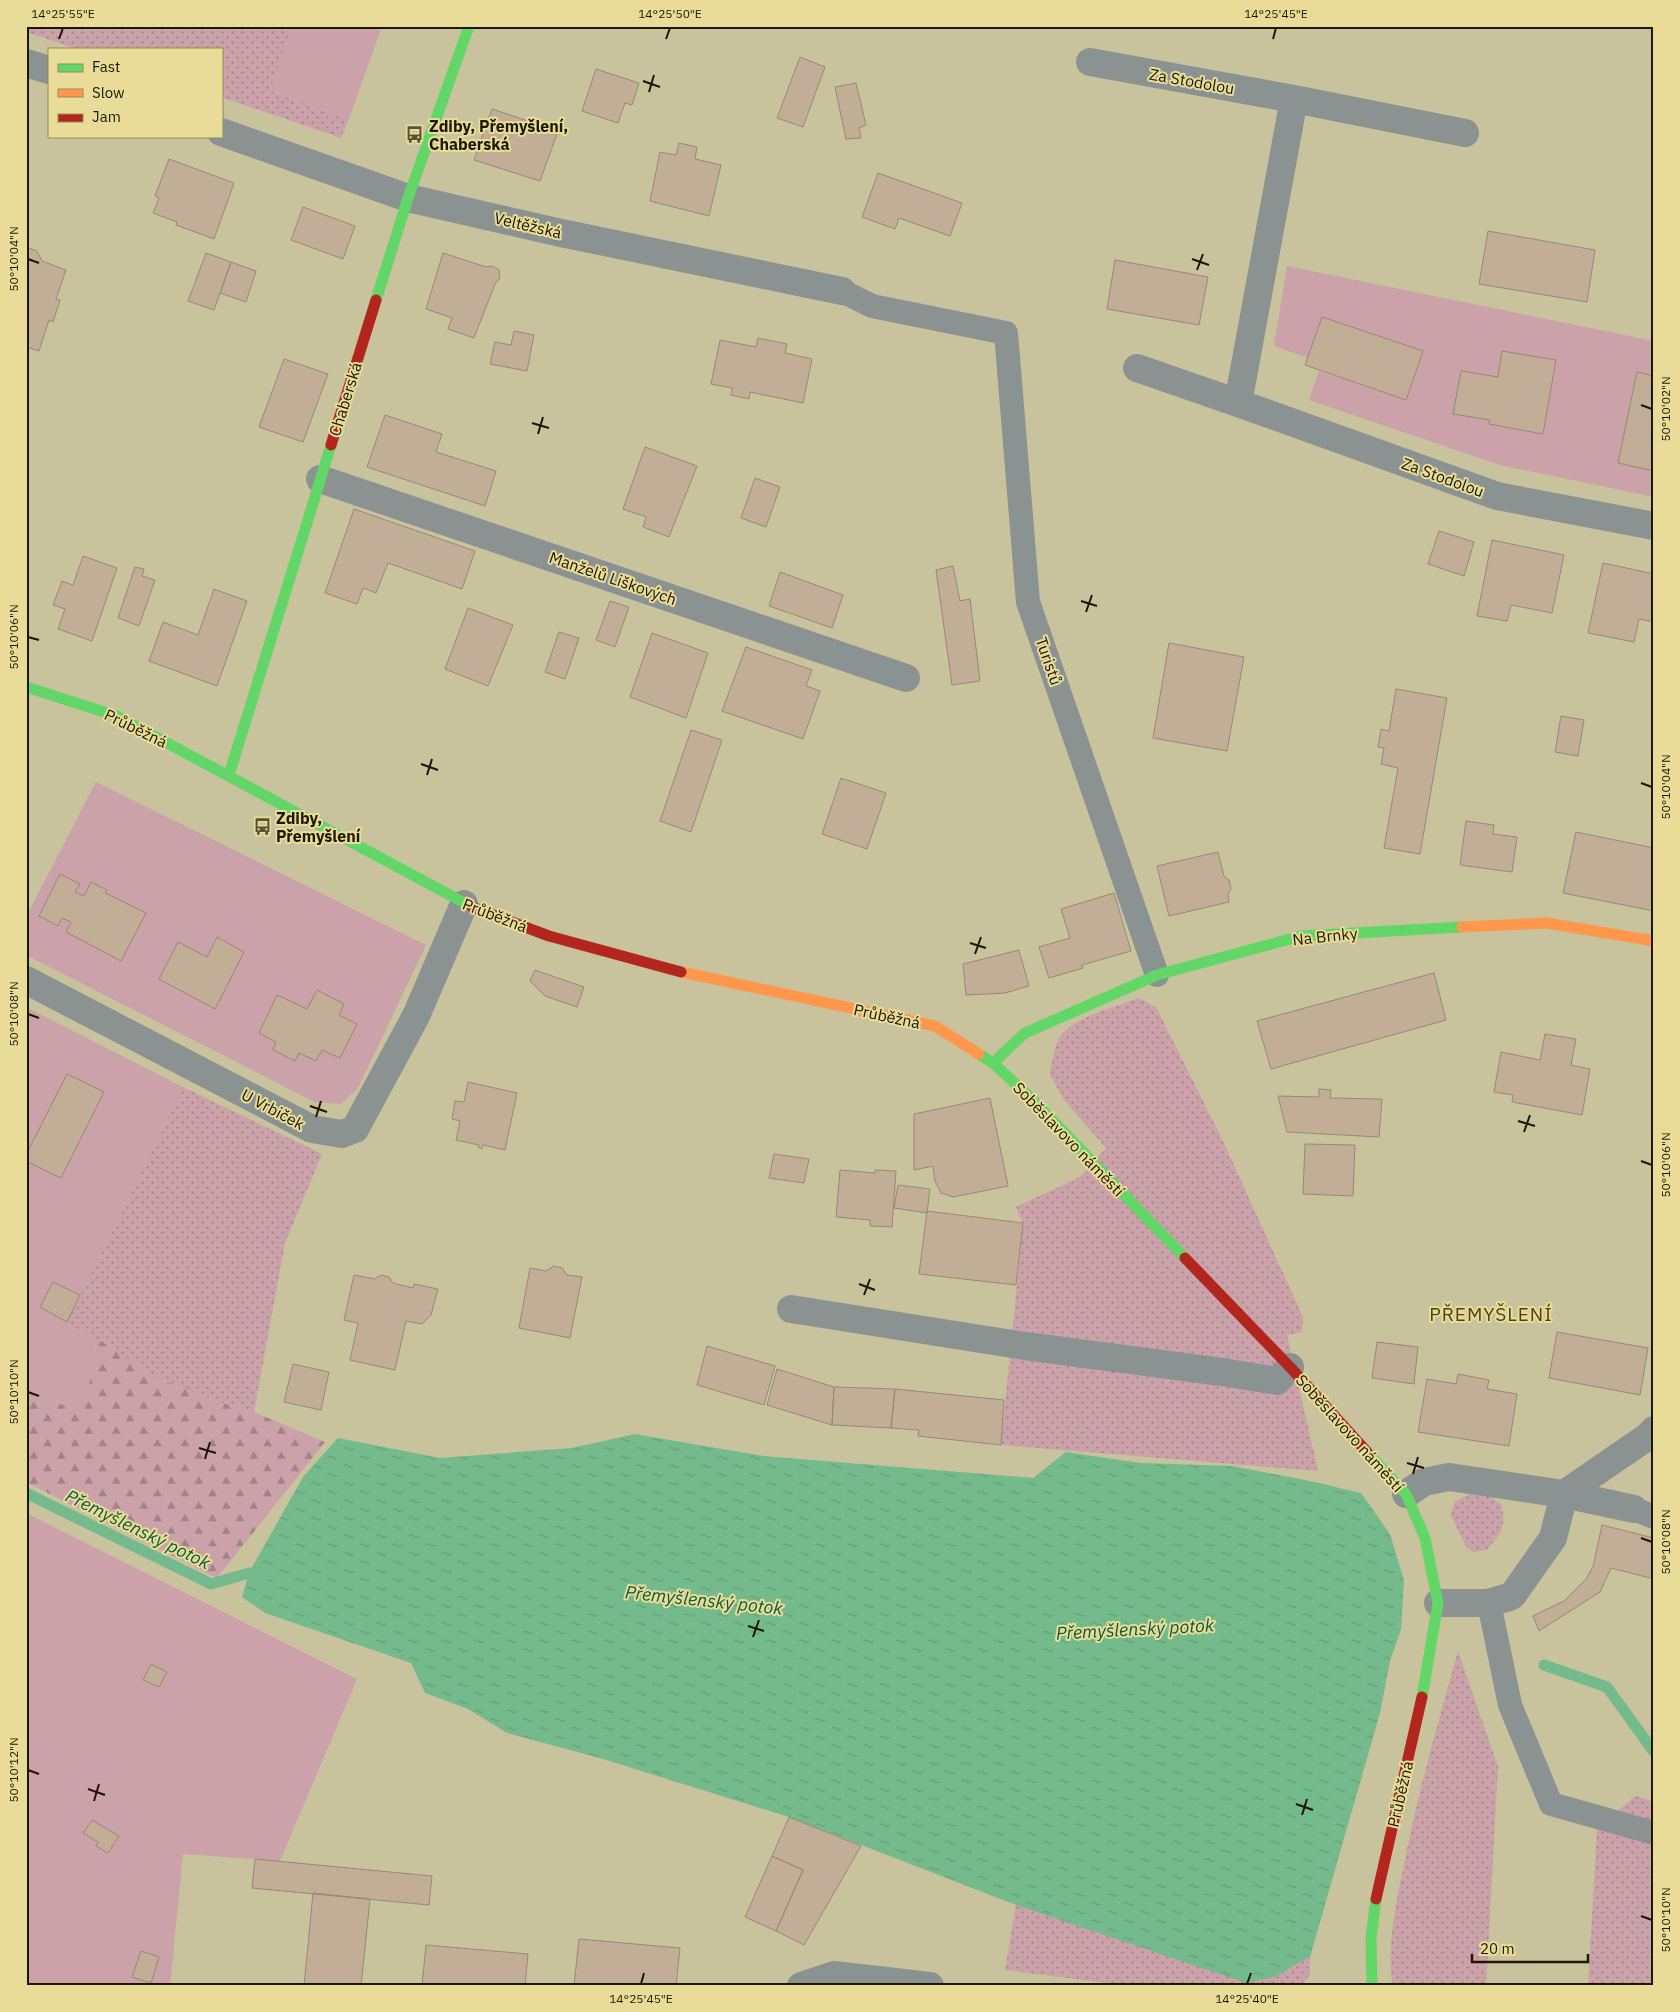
<svg xmlns="http://www.w3.org/2000/svg" width="1680" height="2012" font-family="'IBM Plex Sans',sans-serif">
<style>
.grass{fill:url(#grass-dots)}
.forest{fill:url(#forest-firs)}
.garden{fill:#cba1aa}
.water{fill:url(#water-ripples)}
.lines{fill:none;stroke-linecap:round;stroke-linejoin:round}
.stream{stroke:#74ba8c;stroke-width:11}
.building{fill:#c2ae97;stroke:#988975}
.lane{stroke:#8a9391;stroke-width:24}
.street{stroke:#8a9391;stroke-width:28}
.fast{stroke:#63d668;stroke-width:11}
.slow{stroke:#ff974d;stroke-width:11}
.jam{stroke:#b3261e;stroke-width:11}
.ticks{fill:none;stroke:#1c1700;stroke-width:2}
.labels{text-anchor:middle;dominant-baseline:central;stroke-width:4;stroke-linejoin:round;paint-order:stroke}
.street-label{font-size:16px;fill:#1c1700;stroke:#e8dc98}
.poi-label{font-size:16px;font-weight:bold;fill:#1c1700;stroke:#e8dc98;text-anchor:start}
.water-label{font-size:18px;font-style:italic;fill:#085a3a;stroke:#e8dc98}
.quarter-label{font-size:19px;letter-spacing:1px;fill:#4c430e;stroke:#e8dc98}
.neatline{fill:none;stroke:#1c1700;stroke-width:2}
.ticks-label{font-size:12px;text-anchor:middle;fill:#1c1700}
</style>
<defs>
<pattern id="grass-dots" width="8" height="8" patternUnits="userSpaceOnUse" patternTransform="scale(1.25)"><rect width="8" height="8" fill="#cba1aa"/><path d="M2 2h.1M6 6h.1" fill="none" stroke="#a48288" stroke-width="1.8" stroke-linecap="round"/></pattern>
<pattern id="forest-firs" width="22" height="20" patternUnits="userSpaceOnUse" patternTransform="scale(1.25)"><rect width="22" height="20" fill="#cba1aa"/><path d="M5 1l3.5 6h-7zM16 11l3.5 6h-7z" fill="#a48288"/></pattern>
<pattern id="water-ripples" width="26" height="14" patternUnits="userSpaceOnUse" patternTransform="scale(1.25)"><rect width="26" height="14" fill="#74ba8c"/><path d="M2 4q2-2 4 0t4 0M15 11q2-2 4 0t4 0" fill="none" stroke="#649f77"/></pattern>
</defs>
<rect width="100%" height="100%" fill="#c8c29d"/>
<path class="grass" d="M26 26H292L270 91 349 119 341 138 221 97V49H77L26 32Z
M1139 998 1156 1007 1223 1141 1303 1317 1302 1332 1287 1335 1318 1471 1001 1445 1023 1224 1016 1207 1080 1177 1106 1148 1064 1100 1050 1075C1052 1064 1053 1051 1058 1041 1066 1019 1118 1006 1139 998Z
M183 1087 322 1154 285 1243 254 1412 213 1400 164 1381 67 1323Z
M1470 1494 1490 1497 1501 1504C1507 1527 1501 1532 1487 1550L1473 1552 1465 1545 1451 1515 1455 1501Z
M1458 1651 1498 1767 1486 1986H1393C1386 1949 1396 1902 1404 1865 1418 1792 1438 1722 1458 1651Z
M1635 1796 1654 1801V1986H1588L1597 1829Z
M1016 1905 1117 1938 1277 1976 1296 1964 1310 1957V1975L1300 1986H1131L1005 1970Z"/>
<path class="forest" d="M97 1339 164 1381 213 1400 254 1412 325 1442 217 1578 26 1482V1395L71 1406 88 1390Z"/>
<path class="garden" d="M292 26H382L349 119 270 91Z
M1287 266 1654 341V497L1500 465 1309 400 1319 371 1406 400 1423 352 1322 317 1308 358 1274 346Z
M96 782 426 945 358 1088 341 1104 315 1102 26 955V917Z
M26 1007 183 1087 67 1323 97 1339 88 1390 71 1407 26 1395Z
M26 1513 357 1679 280 1861 183 1854 170 1986H26Z"/>
<path class="water" d="M635 1434 763 1456 1033 1478 1066 1452 1140 1463 1232 1466 1310 1481 1361 1493 1390 1534 1404 1580 1401 1629 1390 1661 1380 1713 1310 1957 1296 1964 1277 1976 1246 1983 1016 1905 789 1817 603 1759 507 1733 468 1709 425 1693 411 1663 265 1613 242 1597 249 1573 303 1477 338 1438 440 1458 572 1448Z"/>
<g class="lines">
<path class="stream" d="M26 1493 211 1584 249 1573 264 1575
M1544 1665 1607 1687 1654 1752"/>
</g>
<path class="building" d="M800 57 825 67 803 127 777 118Z
M596 69 639 83 632 105 625 103 618 123 582 111Z
M856 83 866 125 859 128 861 138 846 139 835 87Z
M492 109 558 131 540 181 474 160Z
M679 143 697 147 695 159 721 165 709 216 650 201 660 152 676 155Z
M169 159 234 183 214 239 176 225 177 222 153 213 159 198 155 196Z
M878 173 962 203 950 236 899 218 895 229 862 217Z
M303 207 355 226 343 259 291 240Z
M1488 231 1595 250 1587 302 1479 284Z
M29 248 37 251 42 261 66 270 56 299 60 300 53 322 49 320 39 351 26 347V249Z
M206 253 231 262 214 310 188 301Z
M443 253 486 267 492 266 499 270 500 278 495 284 474 338 448 329 452 318 426 309Z
M1115 260 1208 277 1199 325 1107 309Z
M231 262 256 271 246 302 220 293Z
M1322 317 1423 351 1406 400 1305 365Z
M514 331 534 335 527 371 490 364 495 342 511 345Z
M758 338 787 344 785 353 812 359 803 403 750 392 749 399 731 395 732 388 711 384 720 340 756 347Z
M1502 351 1556 360 1543 434 1489 424 1490 420 1453 414 1461 371 1498 377Z
M284 359 328 374 303 442 259 427Z
M1637 372 1654 376V471L1618 463Z
M385 415 442 434 436 452 496 471 485 506 367 467Z
M645 447 697 466 669 537 643 527 646 517 623 509Z
M755 478 780 487 766 527 741 518Z
M354 509 475 551 462 589 388 563 376 593 363 588 357 604 325 593Z
M1439 531 1474 542 1464 576 1428 564Z
M1492 540 1564 555 1552 613 1511 605 1507 621 1477 616Z
M83 556 117 568 92 641 58 629 65 609 53 605 62 581 73 585Z
M1603 563 1654 574 1652 581 1654 582V622L1639 619 1634 642 1588 633Z
M953 566 960 601 970 599 980 681 952 685 936 570Z
M135 567 144 569 142 576 155 580 139 626 118 618Z
M780 572 843 595 832 628 769 606Z
M214 589 247 601 217 686 149 661 163 622 198 635Z
M610 601 629 607 615 647 596 640Z
M468 608 513 625 488 686 445 669Z
M559 632 579 638 565 679 545 672Z
M652 633 708 653 686 718 630 697Z
M1169 643 1244 657 1227 751 1153 738Z
M746 647 812 670 806 686 820 691 803 739 722 711Z
M1396 689 1447 698 1420 854 1384 848 1398 768 1381 764 1384 748 1378 747 1381 729 1389 731Z
M1561 716 1584 720 1578 756 1555 752Z
M691 730 722 740 691 832 660 821Z
M841 778 886 793 867 849 822 834Z
M1466 821 1494 825 1493 834 1517 837 1512 872 1460 865Z
M1576 832 1654 848V911L1563 893Z
M1218 852 1224 876 1229 880 1231 889 1228 894 1229 902 1169 916 1157 866Z
M60 874 80 884 75 892 84 896 91 882 107 890 105 893 146 913 121 961 66 932 71 922 62 918 58 926 39 916Z
M1114 893 1131 951 1082 965 1083 968 1049 978 1039 947 1070 938 1061 909Z
M217 937 244 952 215 1009 159 979 178 942 207 957Z
M1019 950 1029 986 1005 993 966 995 963 964Z
M535 970 584 987 577 1007 545 996 530 981Z
M1434 973 1446 1020 1271 1069 1257 1021Z
M317 990 344 1004 339 1015 357 1024 340 1058 322 1050 316 1061 299 1053 295 1061 273 1050 276 1042 259 1033 277 995 307 1009Z
M1545 1034 1576 1039 1571 1065 1590 1069 1582 1115 1512 1102 1513 1095 1494 1092 1501 1052 1540 1060Z
M67 1074 104 1092 61 1178 26 1161V1155Z
M468 1082 517 1093 505 1150 483 1145 482 1149 478 1147 479 1145 456 1140 460 1121 452 1119 455 1101 464 1102Z
M1319 1089 1331 1090 1330 1098 1382 1099 1379 1137 1287 1132 1278 1096 1319 1097Z
M990 1098 1008 1186 953 1197 941 1193 935 1181 933 1166 914 1170V1114Z
M1305 1144 1355 1145 1353 1196 1303 1194Z
M774 1154 809 1159 804 1183 769 1178Z
M840 1170 875 1173V1170L896 1171 892 1227 870 1226V1220L836 1217Z
M898 1185 930 1189 927 1213 894 1208Z
M927 1211 1023 1223 1016 1285 919 1274Z
M554 1266 562 1268 567 1275 582 1277 570 1338 519 1328 530 1268 546 1271Z
M354 1275 374 1279 381 1275 389 1277 393 1283 413 1288 414 1284 438 1289 431 1315 422 1324 406 1321 395 1370 350 1360 358 1323 344 1320Z
M53 1282 80 1295 67 1322 40 1307Z
M1557 1332 1648 1348 1640 1395 1549 1378Z
M1377 1342 1418 1347 1414 1384 1372 1378Z
M707 1346 775 1366 764 1405 697 1385Z
M293 1364 329 1372 321 1410 284 1402Z
M777 1369 834 1387 832 1425 767 1405Z
M1458 1374 1489 1380 1487 1389 1517 1394 1509 1446 1418 1432 1427 1379 1456 1384Z
M834 1387 895 1389 891 1428 832 1425Z
M895 1389 1004 1400 1001 1445 918 1436 919 1430 891 1428Z
M1602 1525 1654 1538V1579L1611 1568 1600 1592 1539 1631 1533 1616 1564 1601 1586 1579 1593 1567Z
M151 1664 167 1672 159 1687 143 1680Z
M789 1817 861 1846 804 1945 776 1931 803 1870 772 1856Z
M92 1820 119 1836 108 1853 96 1846 98 1842 83 1833Z
M772 1856 803 1870 776 1931 745 1917Z
M255 1859 432 1876 429 1905 252 1888Z
M313 1893 370 1899 361 1986H304Z
M579 1939 680 1948 676 1986H574Z
M426 1945 528 1954 525 1986H422Z
M141 1951 159 1957 151 1983 132 1977Z"/>
<g class="lines">
<path class="lane" d="M842 291 872 306 1006 333 1028 602 1157 975
M1634 1509 1654 1517
M1489 1603 1510 1705 1551 1804 1654 1833"/>
<path class="street" d="M1090 62 1294 99
M26 63 49 70
M221 132 408 198 561 233 842 291
M1137 368 1238 403 1497 496 1654 526
M1238 403 1294 99 1465 133
M320 479 906 678
M26 980 312 1129 342 1134 355 1129 416 1016 464 904
M791 1309 1025 1346 1222 1372 1277 1381 1290 1367
M1406 1494 1424 1482 1449 1477 1564 1494 1634 1509
M1438 1603H1489L1512 1596 1553 1538 1564 1494 1647 1437 1654 1430
M801 1986 834 1975 930 1986"/>
<path class="fast" d="M376 300 408 198 469 26
M26 687 117 716 472 907
M229 775 331 445
M979 1054 993 1063 1035 1102 1185 1258
M993 1063 1025 1033 1157 975 1301 936 1462 927
M1367 1452 1406 1494 1425 1538 1438 1603 1422 1697
M1372 1986 1371 1938 1376 1899"/>
<path class="slow" d="M1462 927 1547 923 1654 941
M681 972 935 1026 979 1054"/>
<path class="jam" d="M331 445 376 300
M472 907 549 936 681 972
M1185 1258 1290 1367 1367 1452
M1376 1899 1422 1697"/>
</g>
<path class="ticks" d="M59 39 63 28M666 39 670 28M1273 39 1276 28M643 81 660 87M649 92 654 75M28 259 39 263M1192 259 1209 265M1197 270 1203 254M1641 405 1652 409M532 423 549 428M538 434 543 417M1081 601 1097 606M1086 612 1092 595M28 637 39 640M421 764 438 770M427 775 432 759M1641 783 1652 787M970 943 986 948M975 954 981 937M28 1014 39 1018M310 1106 327 1112M316 1117 321 1101M1518 1121 1535 1126M1524 1132 1530 1115M1641 1161 1652 1165M859 1284 875 1290M864 1295 870 1279M28 1392 39 1396M199 1448 216 1453M205 1459 210 1442M1407 1463 1424 1468M1413 1474 1418 1457M1641 1538 1652 1542M748 1626 764 1631M753 1637 759 1620M28 1770 39 1774M88 1789 105 1795M94 1801 99 1784M1296 1804 1313 1810M1302 1815 1307 1799M1641 1916 1652 1920M641 1984 644 1973M1247 1984 1251 1973"/>
<defs>
<symbol id="bus-bare" viewBox="-9 -9 18 18"><path d="M-5-6H5V4H4V6H2V4H-2V6H-4V4H-5ZM-3.5-4V0h7V-4ZM-3.5 1.2v1.5H-2V1.2ZM2 1.2v1.5H3.5V1.2Z" fill="#585337" stroke="#e8dc98" stroke-width="2.5" paint-order="stroke"/></symbol>
</defs>
<g fill-rule="evenodd">
<use href="#bus-bare" x="402" y="122" width="25" height="25"/>
<use href="#bus-bare" x="250" y="814" width="25" height="25"/>
</g>
<g class="labels">
<g class="street-label">
<text transform="translate(1192 81) rotate(10)">Za Stodolou</text>
<text transform="translate(528 225) rotate(13)">Veltěžská</text>
<text transform="translate(345 399) rotate(-73)">Chaberská</text>
<text transform="translate(1443 477) rotate(20)">Za Stodolou</text>
<text transform="translate(613 578) rotate(19)">Manželů Liškových</text>
<text transform="translate(1049 661) rotate(71)">Turistů</text>
<text transform="translate(136 728) rotate(26)">Průběžná</text>
<text transform="translate(495 915) rotate(21)">Průběžná</text>
<text transform="translate(1325 936) rotate(-6)">Na Brnky</text>
<text transform="translate(887 1016) rotate(12)">Průběžná</text>
<text transform="translate(273 1109) rotate(28)">U Vrbiček</text>
<text transform="translate(1069 1139) rotate(46)">Soběslavovo náměstí</text>
<text transform="translate(1350 1433) rotate(48)">Soběslavovo náměstí</text>
<text transform="translate(1400 1794) rotate(-77)">Průběžná</text>
</g>
<g class="poi-label">
<text x="429" y="126">Zdiby, Přemyšlení,<tspan x="429" dy="18">Chaberská</tspan></text>
<text x="276" y="818">Zdiby,<tspan x="276" dy="18">Přemyšlení</tspan></text>
</g>
<g class="water-label">
<text transform="translate(138 1529) rotate(26)">Přemyšlenský potok</text>
<text transform="translate(704 1600) rotate(6)">Přemyšlenský potok</text>
<text transform="translate(1135 1629) rotate(-3)">Přemyšlenský potok</text>
</g>
<g class="quarter-label">
<text x="1491" y="1314">PŘEMYŠLENÍ</text>
</g>
</g>
<rect width="1680" height="2012" fill="none" stroke="#e8dc98" stroke-width="55"/>
<rect x="48" y="48" width="175" height="90" fill="#e8dc98" stroke="#968d5b"/>
<rect x="58" y="64" width="25" height="8" fill="#63d668" stroke="#968d5b"/>
<text x="92" y="72" font-size="15" fill="#1c1700">Fast</text>
<rect x="58" y="89" width="25" height="8" fill="#ff974d" stroke="#968d5b"/>
<text x="92" y="98" font-size="15" fill="#1c1700">Slow</text>
<rect x="58" y="114" width="25" height="8" fill="#b3261e" stroke="#968d5b"/>
<text x="92" y="122" font-size="15" fill="#1c1700">Jam</text>
<path d="M1472 1954v8h116v-8" fill="none" stroke="#1c1700" stroke-width="2.5"/>
<text x="1480" y="1954" font-size="15" fill="#1c1700" stroke="#e8dc98" stroke-width="4" paint-order="stroke">20 m</text>
<rect x="28" y="28" width="1624" height="1956" class="neatline"/>
<g class="ticks-label">
<text x="63" y="18">14°25'55"E</text>
<text x="670" y="18">14°25'50"E</text>
<text x="1276" y="18">14°25'45"E</text>
<text transform="translate(14 259) rotate(-90)" y="4">50°10'04"N</text>
<text transform="translate(1666 409) rotate(-90)" y="4">50°10'02"N</text>
<text transform="translate(14 637) rotate(-90)" y="4">50°10'06"N</text>
<text transform="translate(1666 787) rotate(-90)" y="4">50°10'04"N</text>
<text transform="translate(14 1014) rotate(-90)" y="4">50°10'08"N</text>
<text transform="translate(1666 1165) rotate(-90)" y="4">50°10'06"N</text>
<text transform="translate(14 1392) rotate(-90)" y="4">50°10'10"N</text>
<text transform="translate(1666 1542) rotate(-90)" y="4">50°10'08"N</text>
<text transform="translate(14 1770) rotate(-90)" y="4">50°10'12"N</text>
<text transform="translate(1666 1920) rotate(-90)" y="4">50°10'10"N</text>
<text x="641" y="2003">14°25'45"E</text>
<text x="1247" y="2003">14°25'40"E</text>
</g>
</svg>
